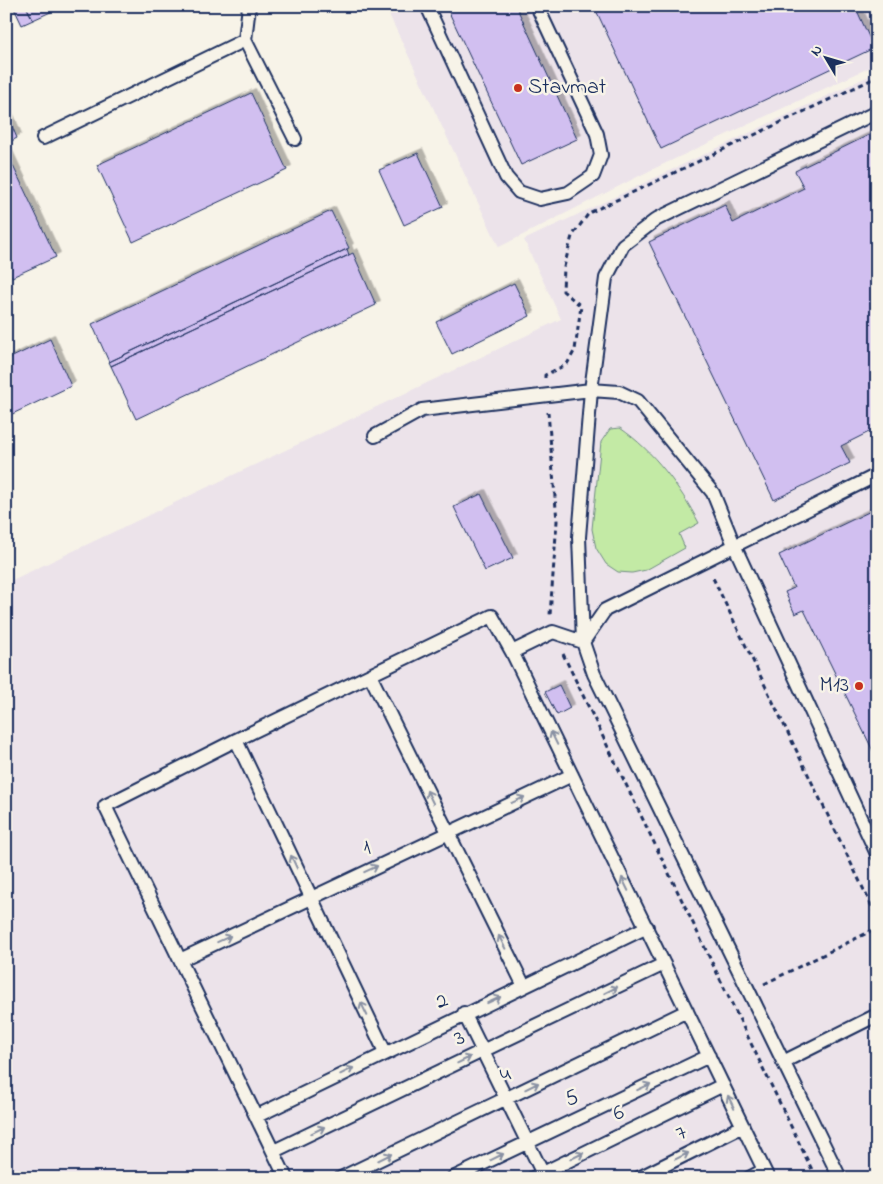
<svg xmlns="http://www.w3.org/2000/svg" width="883" height="1184" font-family="'Indie Flower',sans-serif">
<style>
.built{fill:#ece3ea}
.green{fill:#c3eaa5;stroke:#6f8c82}
.building{fill:#d1bff0;stroke:#1b2f5e;filter:url(#shadow)}
.lines{fill:none;stroke-linecap:round;stroke-linejoin:round}
.service-casing{stroke:#1b2f5e;stroke-width:16}
.path{stroke:#1b2f5e;stroke-width:3;stroke-dasharray:5 4;stroke-linecap:butt}
.service{stroke:#f7f3e8;stroke-width:12}
.oneway{stroke:#8991a3}
.poi-dot{fill:#c8321e;stroke:#f7f3e8;stroke-width:2}
.labels{text-anchor:middle;dominant-baseline:central;stroke-width:5;stroke-linejoin:round;paint-order:stroke}
.poi-label{font-size:22px;fill:#1b2f5e;stroke:#f7f3e8;text-anchor:start}
.street-label{font-size:22px;fill:#1b2f5e;stroke:#f7f3e8}
</style>
<defs>
<filter id="shadow"><feDropShadow dx="4.5" dy="-4.5" stdDeviation="0" flood-color="#0004"/></filter>
</defs>
<rect width="100%" height="100%" fill="#f7f3e8"/>
<filter id="ink" filterUnits="userSpaceOnUse"><feTurbulence type="fractalNoise" baseFrequency=".02" numOctaves="2"/><feDisplacementMap in="SourceGraphic" scale="10" xChannelSelector="R" yChannelSelector="G"/><feConvolveMatrix kernelMatrix="1 2 1 2 8 2 1 2 1" color-interpolation-filters="sRGB"/></filter>
<g filter="url(#ink)">
<path class="built" d="M385 6H877V64L651 170 499 247Z
M877 72V1178H6V583L561 319 524 240Z"/>
<path class="green" d="M620 428C654 451 680 487 699 523L679 534 685 548 646 570 632 573 618 572 606 564 596 548 592 529 601 442 610 429Z"/>
<path class="building" d="M13 6H26L33 20 22 25Z
M26 6H53L55 10 33 20Z
M446 6H516L577 139 521 165Z
M594 6H652L655 12 667 6H855L874 48 661 149Z
M251 93 287 170 133 242 97 165Z
M9 119 17 138 6 144V121Z
M871 134 877 147V428L841 446 850 463 774 500 649 242 725 205 733 223 804 188 795 171Z
M6 151 56 257 12 277 6 265V255L8 254 6 249Z
M418 153 443 207 404 225 379 170Z
M331 211 349 248 109 362 92 324Z
M347 249 349 255 111 366 109 362Z
M353 253 376 305 136 419 111 366Z
M514 283 530 316 452 354 436 322Z
M50 339 71 386 6 417V360Z
M481 494 513 558 485 571 454 507Z
M877 508V759L804 610 795 614 785 592 794 588 779 555Z
M559 685 570 708 557 715 545 692Z"/>
<g class="lines">
<defs>
<path id="service" d="M427 6 506 177 519 192 540 199 568 193 593 176 601 155 597 134 537 6
M245 40 295 139
M43 138 245 40 249 6
M375 436 422 410 591 390 619 392 638 401 713 493 734 545 877 854
M370 675 524 986
M236 740 385 1052
M180 960 572 775
M464 1013 545 1178
M783 1062 877 1015
M257 1116 647 927
M274 1151 664 964
M286 1178 105 806 236 740 492 616 512 652
M341 1178 687 1011
M453 1178 709 1056
M533 1178 723 1085
M639 1178 743 1126
M749 1178 764 1170
M768 1178 512 652 553 632 583 642 579 537 591 390 606 278 623 245 657 219 877 112
M840 1178 594 674 583 642 605 610 877 475"/>
</defs>
<use href="#service" class="service-casing"/>
<path class="path" d="M545 378V375L567 364 575 350 581 306 563 291 564 267 572 236 589 213 877 77
M548 412 557 521 550 615
M713 578 877 917
M563 654 816 1178
M764 984 877 928"/>
<use href="#service" class="service"/>
</g>
<defs><path id="oneway-shaft" d="M-6 0H5M1.5-3L5.5 0L1.5 3" fill="none" stroke-width="1.6" stroke-linecap="round" stroke-linejoin="round" transform="scale(1.25)"/></defs>
<g class="oneway">
<use href="#oneway-shaft" transform="translate(554 738) rotate(-116)"/>
<use href="#oneway-shaft" transform="translate(430 797) rotate(-116)"/>
<use href="#oneway-shaft" transform="translate(518 800) rotate(-25)"/>
<use href="#oneway-shaft" transform="translate(294 862) rotate(-115)"/>
<use href="#oneway-shaft" transform="translate(371 869) rotate(-25)"/>
<use href="#oneway-shaft" transform="translate(625 884) rotate(-116)"/>
<use href="#oneway-shaft" transform="translate(224 939) rotate(-25)"/>
<use href="#oneway-shaft" transform="translate(502 942) rotate(-117)"/>
<use href="#oneway-shaft" transform="translate(611 990) rotate(-26)"/>
<use href="#oneway-shaft" transform="translate(494 1000) rotate(-25)"/>
<use href="#oneway-shaft" transform="translate(364 1009) rotate(-116)"/>
<use href="#oneway-shaft" transform="translate(464 1060) rotate(-26)"/>
<use href="#oneway-shaft" transform="translate(347 1071) rotate(-26)"/>
<use href="#oneway-shaft" transform="translate(532 1086) rotate(-26)"/>
<use href="#oneway-shaft" transform="translate(644 1087) rotate(-25)"/>
<use href="#oneway-shaft" transform="translate(731 1102) rotate(-116)"/>
<use href="#oneway-shaft" transform="translate(318 1130) rotate(-26)"/>
<use href="#oneway-shaft" transform="translate(577 1156) rotate(-26)"/>
<use href="#oneway-shaft" transform="translate(682 1156) rotate(-26)"/>
<use href="#oneway-shaft" transform="translate(385 1157) rotate(-26)"/>
<use href="#oneway-shaft" transform="translate(497 1157) rotate(-26)"/>
</g>
</g>
<g class="poi-dot">
<circle cx="518" cy="88" r="5"/>
<circle cx="859" cy="686" r="5"/>
</g>
<g class="labels">
<g class="poi-label">
<text x="528" y="88">Stavmat</text>
<text x="849" y="686" text-anchor="end">M13</text>
</g>
<g class="street-label">
<text transform="translate(367 849) rotate(-25)">1</text>
<text transform="translate(442 1002) rotate(-26)">2</text>
<text transform="translate(460 1039) rotate(-26)">3</text>
<text transform="translate(506 1076) rotate(-26)">4</text>
<text transform="translate(572 1099) rotate(-25)">5</text>
<text transform="translate(619 1114) rotate(-26)">6</text>
<text transform="translate(682 1134) rotate(-26)">7</text>
</g>
</g>
<rect width="883" height="1184" fill="none" stroke="#f7f3e8" stroke-width="25"/>
<rect x="12" y="12" width="858" height="1159" fill="none" stroke="#1b2f5e" stroke-width="2" filter="url(#ink)"/>
<g transform="translate(826 58) rotate(308)" stroke="#f7f3e8" stroke-width="4" paint-order="stroke">
<path d="M0-4L9 19L0 12L-9 19Z" fill="#1b2f5e"/>
<text y="-8" font-size="14" font-weight="bold" text-anchor="middle" fill="#1b2f5e">N</text>
</g>
</svg>
